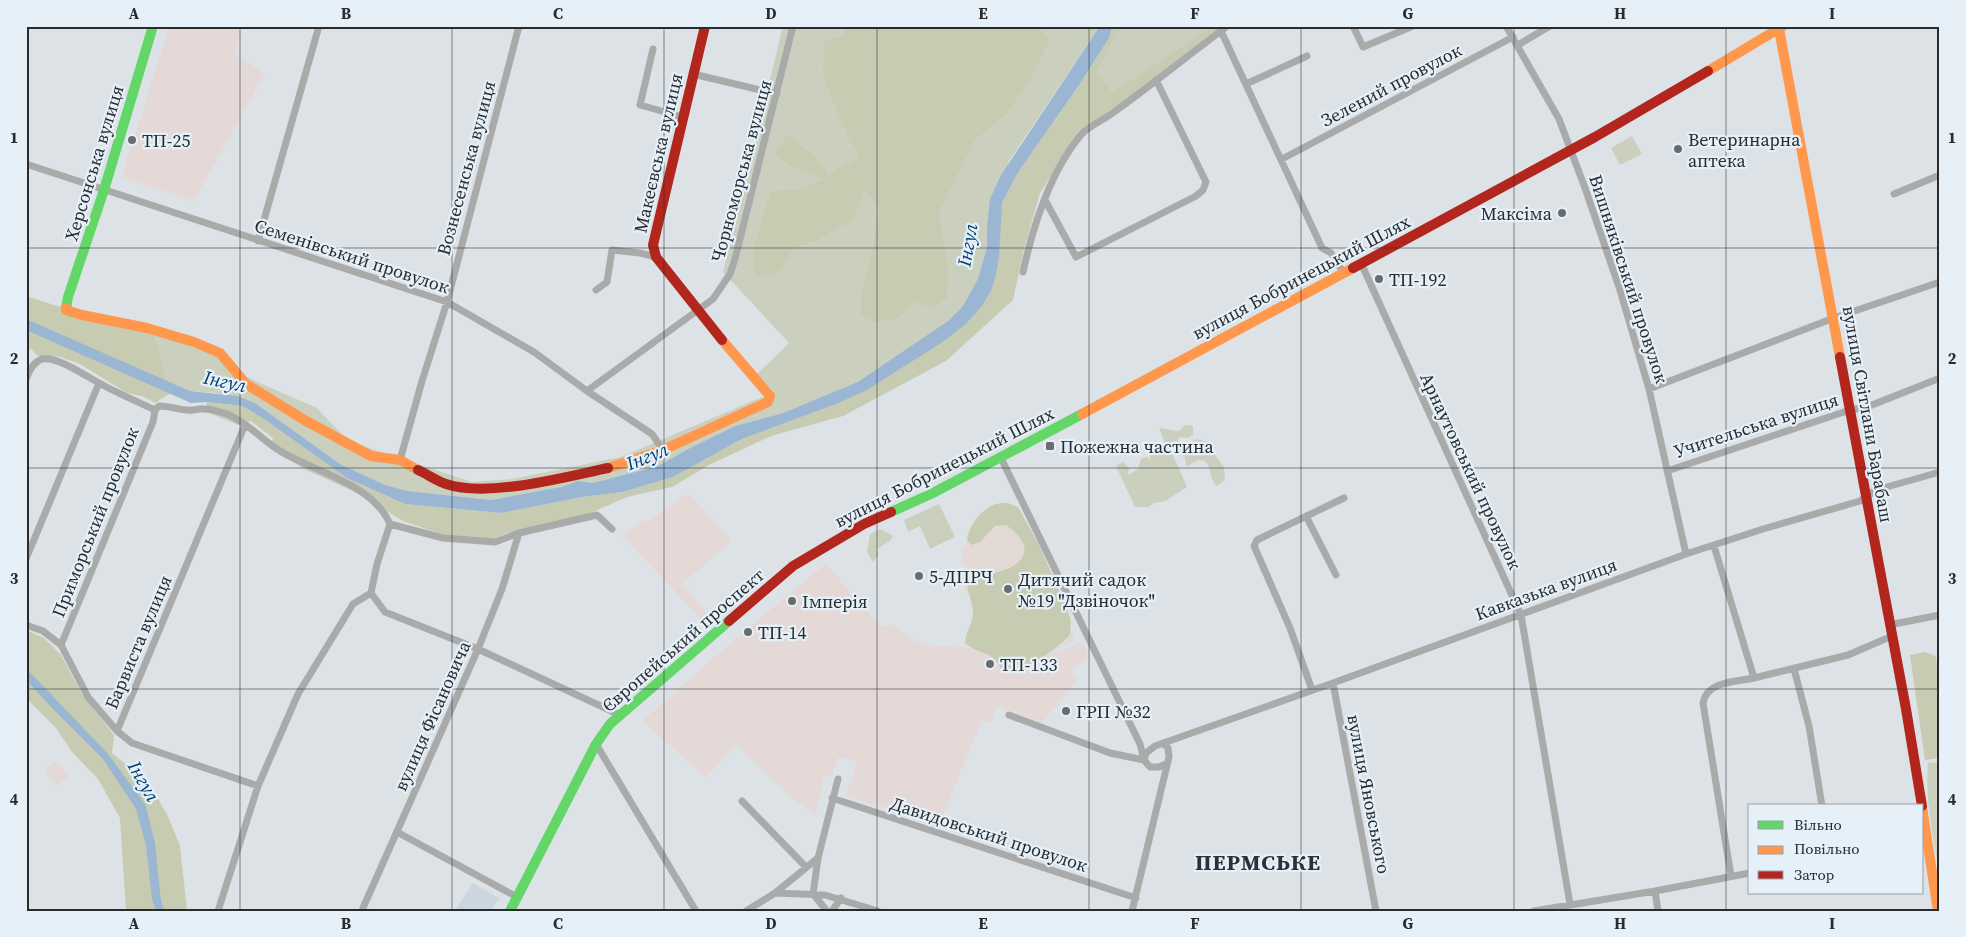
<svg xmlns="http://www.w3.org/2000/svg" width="1966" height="937" font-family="'Source Serif 4',serif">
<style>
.built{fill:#ccd6e1}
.industrial{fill:#e5d9d8}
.education{fill:#e3dad5}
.green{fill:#cbcfbe}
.forest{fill:#c7cbb1}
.water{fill:#9ab6d3}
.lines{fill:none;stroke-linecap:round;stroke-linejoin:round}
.street{stroke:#a9aaaa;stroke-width:7}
.fast{stroke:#63d668;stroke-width:10}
.slow{stroke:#ff974d;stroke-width:10}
.jam{stroke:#b3261e;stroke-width:10}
.grid{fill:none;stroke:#282c2f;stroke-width:1;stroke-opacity:0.55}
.poi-dot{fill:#676c6f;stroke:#e6f0f9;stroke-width:2}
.labels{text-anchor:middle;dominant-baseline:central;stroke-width:4.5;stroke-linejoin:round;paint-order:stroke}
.street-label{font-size:18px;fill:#282c2f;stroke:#e6f0f9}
.poi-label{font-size:18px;fill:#282c2f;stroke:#e6f0f9;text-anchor:start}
.water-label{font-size:19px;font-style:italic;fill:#013f71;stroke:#e6f0f9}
.district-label{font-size:22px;font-weight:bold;letter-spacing:1px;fill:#2a3138;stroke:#e6f0f9}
.neatline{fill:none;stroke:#282c2f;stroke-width:2}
.grid-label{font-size:16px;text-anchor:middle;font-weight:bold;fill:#282c2f}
</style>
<rect width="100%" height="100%" fill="#dde2e7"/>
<path class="built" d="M473 883 499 898 491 911H455Z"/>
<path class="industrial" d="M169 26H230L242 32 234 55 265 73 194 201 122 177Z
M689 493 732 541 682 584 709 616 703 621 622 535 641 522 649 520Z
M826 564 881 627 893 624 910 638 922 644 991 650 1011 673 1056 650 1058 653 1082 642 1090 659 1071 669 1077 680 1042 723 997 706 991 723 982 720 939 825 846 796 857 762 838 757 832 777 824 775 816 814 792 799 736 744 706 777 642 721 742 633Z
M56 761 69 776 57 786 44 770Z"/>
<path class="education" d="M1011 506 1075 640 1011 674 963 585 970 575 961 559 963 556 961 551 982 522Z"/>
<path class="green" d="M783 26H845V36L823 78 839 117 861 158 836 169 829 174 817 158 789 134 794 168 824 179 803 188 771 191 782 267 792 248 813 242 864 189 878 207 872 251 861 290 899 318 948 263 939 214 976 140 1007 114 1035 73 1051 38 1039 29 1027 26H1100L1009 161 987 226V247L978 280 963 306 948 321 858 383 783 413 735 426 690 448 658 466 593 483 578 481 561 487 491 500 408 491 385 485 340 464 255 403 217 393 190 391 165 380 150 325 220 348 246 377 317 408 348 441 472 482 512 479 621 457 774 392 757 374 789 343 723 272Z
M1121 26H1207L1208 29 1112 94 1097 72Z
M1632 136 1642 154 1620 165 1611 148Z
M1185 425 1193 426V435L1188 438 1181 437 1177 440C1184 445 1189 444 1196 439L1205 441 1224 467 1225 480 1217 486C1209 478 1212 469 1205 461L1198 460 1186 467 1185 457 1177 454 1174 448 1171 451 1187 487 1165 501 1154 503 1148 507H1135L1116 466 1123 462 1129 468 1128 475 1138 469 1141 459 1148 457 1150 463V453L1153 449 1162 447 1165 444 1159 428 1179 431Z
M939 504 955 537 930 549 920 526 908 532 904 520Z
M880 529 893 536 891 540 877 549 879 555 873 562 867 552 870 534Z
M1940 762V876C1933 838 1925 801 1928 763Z"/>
<path class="forest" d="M845 26H1027L1039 29 1051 38 1035 73 1007 114 976 140 939 214 948 263 947 298 933 308 914 302 899 318 876 322 861 315V290L872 251 878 207 864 189 854 219 813 242 793 248C782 266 778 284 754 273L753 249 771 191 803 188 823 179 794 168 774 154 789 134 817 158 829 174 836 169 860 158 839 117 823 78 824 41 845 36Z
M1112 26H1121L1097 72 1112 93 1208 29 1207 26H1231L1079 132 1040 193 1024 249 1013 300 946 361 843 416 771 436 709 465 672 487 627 497 579 518 508 533 492 539 450 537 403 521 359 494 302 468 270 447 273 438 251 421 239 425 204 411 207 402 242 406 261 417 347 478 405 504 501 513 582 497 623 492 673 477 742 439 836 404 967 323 982 306 991 291 1002 203 1017 174 1079 85 1109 38Z
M26 296 57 306 126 319 150 325 171 393 155 403 142 396 127 393 80 364 60 357 38 356 32 350 26 348Z
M1008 503 1018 507 1039 545 1066 606 1071 621 1070 635C1055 650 1024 674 1002 670 991 648 981 657 965 643 966 630 973 624 973 612 972 600 967 591 967 580L974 574C1008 576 1049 556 1006 525L995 526 980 542 972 545 967 540C968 527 982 508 996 504 1000 503 1004 503 1008 503Z
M26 630 44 638 61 655 82 694 114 735 112 753 149 784 167 814 180 846 187 911H126L120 818 98 779 72 752 56 728 26 698Z
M1924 652 1936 656 1940 700V758L1925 760 1910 655Z"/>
<path class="water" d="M1100 26H1112L1109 38 1079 85 1017 174 1002 203 999 257 996 274 991 291 982 306 967 323 944 341 867 390 836 404 742 439 673 477 623 492 582 497 501 513 405 504 347 478 261 417 242 406 207 402 191 403 26 330V319L190 391 237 396 255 403 340 464 385 485 408 491 491 500 561 487 578 481 593 483 658 466 690 448 735 426 783 413 858 382 948 321 963 306 978 279 987 247V226L990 199 1001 175Z
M26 668 108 754 145 804 155 843 161 901 165 911H156L152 899 146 845 136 809 103 759 54 710 26 680Z"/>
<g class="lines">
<path class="street" d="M1227 26 1221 31 1322 248 1331 253 1343 272
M1353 26 1363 47 1413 26
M1506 26 1559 119 1585 188 1620 290 1649 389 1686 554
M1518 45 1550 26
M653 49 640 105 683 117
M693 74 777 94
M1246 84 1307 56
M1282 159 1513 37
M26 164 447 302 534 352 587 391 652 434 663 450
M1894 194 1940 175
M1045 200 1076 257 1196 196 1203 190 1206 182 1156 80
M258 241 319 26
M1361 263 1521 615 1570 904
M1023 272C1033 226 1049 174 1080 136 1088 126 1104 120 1114 112 1150 86 1185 58 1221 31
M596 290 607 282 612 250 640 253 656 257
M26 379C29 371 33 362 42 359 57 356 86 376 99 383 117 393 136 401 155 410
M1649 389 1834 318 1940 282
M587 391 713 299 730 274 735 259 793 26
M155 410 159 406C170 406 179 410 189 410 194 411 199 408 204 409 211 409 221 412 227 414 247 422 262 440 280 451 315 472 373 484 390 524
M245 425 117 731 132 743 258 786
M1001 458 1140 744 1144 760 1110 753 1009 715
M400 460 422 381 447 302 519 26
M1667 471 1844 412 1872 405 1940 378
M1306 516 1336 575
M390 524 443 538 495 542 519 533 597 515 612 529
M1714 546 1754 678C1735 682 1707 681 1703 703L1731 876
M26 559 99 383
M371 593 385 612 478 649 620 715
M26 625 43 631 61 645 88 697 117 731
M1889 625 1940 615
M61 645 153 422 155 410
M1794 669 1809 726 1822 806
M1754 678 1848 655 1892 636
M1333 683 1376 911
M1312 690 1290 628 1254 546 1257 540 1344 498
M596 744 696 911
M1166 764 1159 767H1150L1144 760 1146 753 1155 746 1333 683 1686 554 1763 529 1860 501 1876 490 1940 472
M832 798 1136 898
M742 801 806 867
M397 832 517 897
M1655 891 1658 911
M775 893 818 858
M363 908 478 649 502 589 519 533
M218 911 258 786 298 694 353 604 371 593 377 564 390 524
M746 911 775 893 825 895 878 911
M827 911 813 894 818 858 838 779
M832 911 841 898
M1132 911 1169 757 1168 748 1164 744
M1534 911 1655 891 1750 873"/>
<path class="fast" d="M66 308 68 297 104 190 153 26
M891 512 933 493 1082 414
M510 911 596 744 610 724 729 621"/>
<path class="slow" d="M1779 29 1840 357
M1708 71 1783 26
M66 308V310L82 315 147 328 194 342 220 353 246 384 306 421 371 456 400 460 418 470
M1082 414 1353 268
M608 468 663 450 768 402 770 396 722 340
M1922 807 1938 911"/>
<path class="jam" d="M705 26 653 245 656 257 722 340
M1353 268 1595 137 1708 71
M1840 357 1906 709 1922 806
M418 470C427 474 437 481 446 484 488 498 564 477 608 468
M729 621 793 566 864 524 891 512"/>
</g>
<path class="grid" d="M240 26V911M452 26V911M664 26V911M877 26V911M1089 26V911M1301 26V911M1514 26V911M1726 26V911M26 248H1940M26 468H1940M26 689H1940"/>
<g class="poi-dot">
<circle cx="132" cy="140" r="5"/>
<circle cx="1678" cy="149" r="5"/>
<circle cx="1562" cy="213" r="5"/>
<circle cx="1379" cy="279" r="5"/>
<rect x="1045" y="441" width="10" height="10" rx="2.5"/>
<circle cx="919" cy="576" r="5"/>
<circle cx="1008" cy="589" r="5"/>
<circle cx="792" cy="601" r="5"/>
<circle cx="748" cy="632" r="5"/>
<circle cx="990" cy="664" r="5"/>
<circle cx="1066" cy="711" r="5"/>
</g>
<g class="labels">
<g class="street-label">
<text transform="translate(1391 85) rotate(-28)">Зелений провулок</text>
<text transform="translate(658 153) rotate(-77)">Макеєвська вулиця</text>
<text transform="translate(94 163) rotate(-73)">Херсонська вулиця</text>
<text transform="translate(466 168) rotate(-75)">Вознесенська вулиця</text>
<text transform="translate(741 171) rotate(-75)">Чорноморська вулиця</text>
<text transform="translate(352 256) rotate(18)">Семенівський провулок</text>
<text transform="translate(1301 277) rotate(-28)">вулиця Бобринецький Шлях</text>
<text transform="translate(1629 279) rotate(72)">Вишняківський провулок</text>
<text transform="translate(1868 414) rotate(80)">вулиця Світлани Барабаш</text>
<text transform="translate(1756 425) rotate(-18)">Учительська вулиця</text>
<text transform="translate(944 467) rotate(-27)">вулиця Бобринецький Шлях</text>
<text transform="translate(1471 471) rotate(65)">Арнаутовський провулок</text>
<text transform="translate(95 522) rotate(-68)">Приморський провулок</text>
<text transform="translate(1546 589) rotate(-20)">Кавказька вулиця</text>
<text transform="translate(683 640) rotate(-41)">Європейський проспект</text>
<text transform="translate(138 642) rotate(-67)">Барвиста вулиця</text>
<text transform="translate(432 716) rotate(-66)">вулиця Фісановича</text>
<text transform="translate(1369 794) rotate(79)">вулиця Яновського</text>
<text transform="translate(989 834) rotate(18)">Давидовський провулок</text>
</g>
<g class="poi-label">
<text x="1688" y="139">Ветеринарна<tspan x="1688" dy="21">аптека</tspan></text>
<text x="142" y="140">ТП-25</text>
<text x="1552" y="213" text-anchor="end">Максіма</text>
<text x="1389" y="279">ТП-192</text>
<text x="1060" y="446">Пожежна частина</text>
<text x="929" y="576">5-ДПРЧ</text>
<text x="1018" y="579">Дитячий садок<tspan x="1018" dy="21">№19 "Дзвіночок"</tspan></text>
<text x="802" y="601">Імперія</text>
<text x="758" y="632">ТП-14</text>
<text x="1000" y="664">ТП-133</text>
<text x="1076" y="711">ГРП №32</text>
</g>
<g class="water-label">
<text transform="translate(967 245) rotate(-80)">Інгул</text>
<text transform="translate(225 381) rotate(12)">Інгул</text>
<text transform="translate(647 456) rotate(-22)">Інгул</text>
<text transform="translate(144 781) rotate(60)">Інгул</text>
</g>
<g class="district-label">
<text x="1258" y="862">ПЕРМСЬКЕ</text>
</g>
</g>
<rect width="1966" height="937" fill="none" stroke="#e6f0f9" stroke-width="55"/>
<rect x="1748" y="804" width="175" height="90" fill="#e6f0f9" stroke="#9aa2a8"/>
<rect x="1758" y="821" width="25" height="8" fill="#63d668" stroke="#9aa2a8"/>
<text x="1794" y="830" font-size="15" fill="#282c2f">Вільно</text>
<rect x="1758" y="846" width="25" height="8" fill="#ff974d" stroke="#9aa2a8"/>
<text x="1794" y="854" font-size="15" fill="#282c2f">Повільно</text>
<rect x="1758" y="871" width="25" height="8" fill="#b3261e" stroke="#9aa2a8"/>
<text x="1794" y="880" font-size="15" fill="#282c2f">Затор</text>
<rect x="28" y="28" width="1910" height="882" class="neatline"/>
<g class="grid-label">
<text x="134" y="19">A</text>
<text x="346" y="19">B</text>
<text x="558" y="19">C</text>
<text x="771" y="19">D</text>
<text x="983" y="19">E</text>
<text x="1195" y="19">F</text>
<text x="1408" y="19">G</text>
<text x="1620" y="19">H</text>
<text x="1832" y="19">I</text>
<text x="14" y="143">1</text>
<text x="1952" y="143">1</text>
<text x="14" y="364">2</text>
<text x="1952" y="364">2</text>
<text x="14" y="584">3</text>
<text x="1952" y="584">3</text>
<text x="14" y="805">4</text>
<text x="1952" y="805">4</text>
<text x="134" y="929">A</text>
<text x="346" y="929">B</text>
<text x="558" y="929">C</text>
<text x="771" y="929">D</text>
<text x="983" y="929">E</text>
<text x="1195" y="929">F</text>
<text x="1408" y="929">G</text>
<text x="1620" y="929">H</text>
<text x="1832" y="929">I</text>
</g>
</svg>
